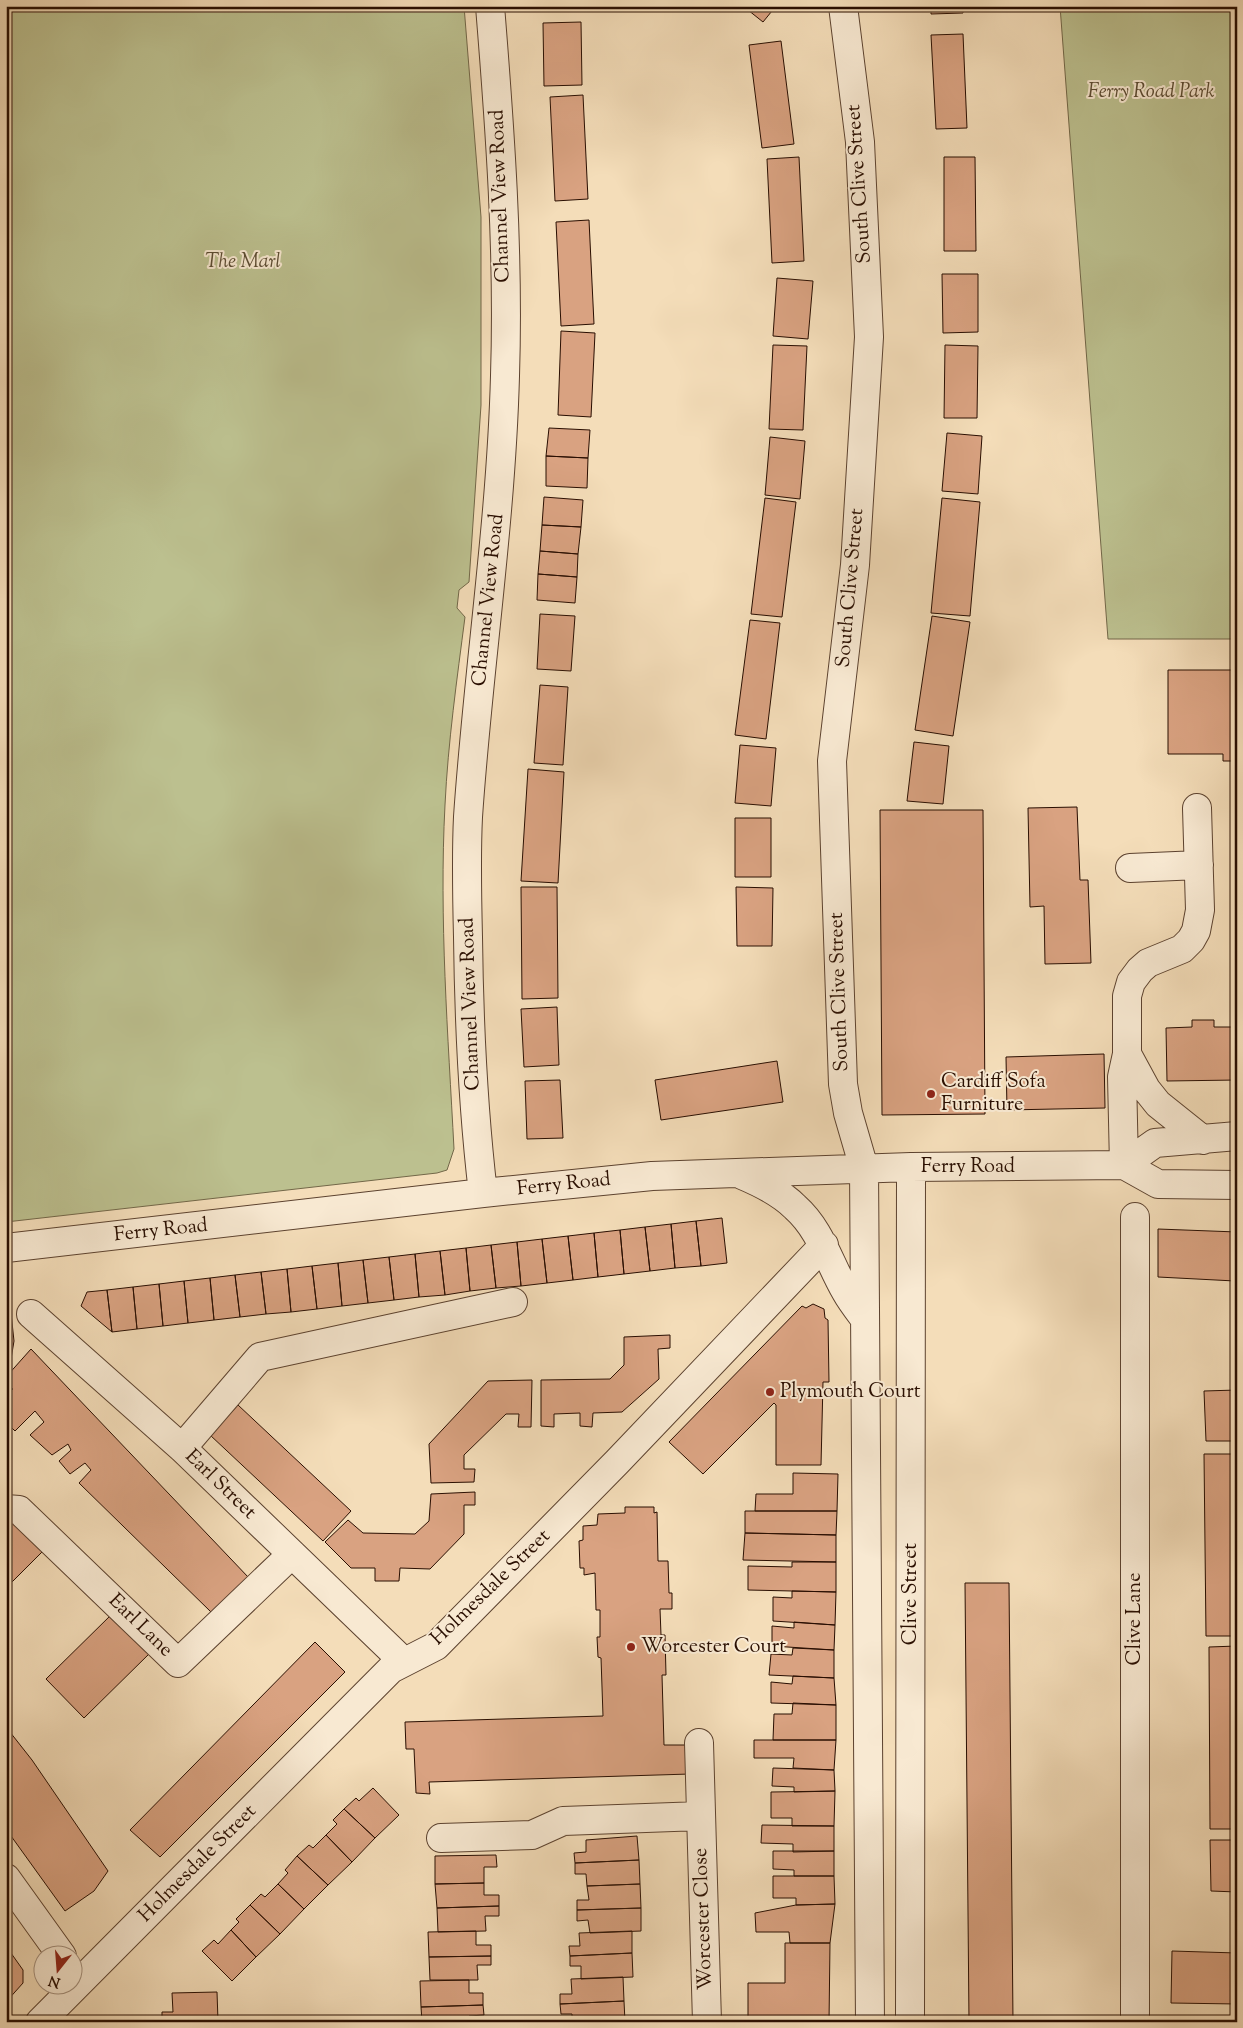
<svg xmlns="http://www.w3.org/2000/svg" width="1243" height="2028" font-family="'Sorts Mill Goudy',serif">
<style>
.green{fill:#bcc08f;stroke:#726748}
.building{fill:#d9a281;stroke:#290e01}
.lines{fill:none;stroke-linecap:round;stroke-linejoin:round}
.minor-casing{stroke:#5c422f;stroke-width:30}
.minor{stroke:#f8e9d2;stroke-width:28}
.poi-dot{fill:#8f2418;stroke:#f8e9d2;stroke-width:2}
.labels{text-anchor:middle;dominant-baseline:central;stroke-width:4;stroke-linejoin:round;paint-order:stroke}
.park-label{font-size:20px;font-style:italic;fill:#5c4c33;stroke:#f8e9d2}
.street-label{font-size:20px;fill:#290e01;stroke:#f8e9d2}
.poi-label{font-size:20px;fill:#290e01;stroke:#f8e9d2;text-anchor:start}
</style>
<rect width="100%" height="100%" fill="#f4ddb9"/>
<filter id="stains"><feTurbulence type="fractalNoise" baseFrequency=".004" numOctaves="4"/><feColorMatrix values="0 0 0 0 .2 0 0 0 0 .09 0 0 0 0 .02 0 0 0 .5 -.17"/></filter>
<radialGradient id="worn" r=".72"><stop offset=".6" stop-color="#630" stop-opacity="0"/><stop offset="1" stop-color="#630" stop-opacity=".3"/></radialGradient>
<path class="green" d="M6 6H464L481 217V405L469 582 459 590 457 608 465 617C457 679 448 742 445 805 439 919 448 1034 454 1149L447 1170 437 1173 6 1222Z
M1060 6H1237V639H1108Z"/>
<path class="building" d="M743 6H776L763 22Z
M931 6H963V13L931 14Z
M581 22 582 85 544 86 543 23Z
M963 34 967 128 936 129 931 35Z
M781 41 794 144 762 148 749 45Z
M583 95 588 199 555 201 550 97Z
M799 157 804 261 772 263 767 159Z
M944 157H975L976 251H944Z
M589 220 594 324 561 326 556 222Z
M942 274H978V332L943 333Z
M777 278 813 281 808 339 773 336Z
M561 331 595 333 591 417 558 415Z
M773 345 807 346 803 430 769 429Z
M945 345 978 346 977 418H944Z
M549 428 590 430 588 458 546 456Z
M947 433 982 436 978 494 942 491Z
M770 437 805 441 800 499 765 495Z
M546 456 588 458 587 488 546 486Z
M544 497 583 500 581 527 542 525Z
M765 498 796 502 782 617 751 614Z
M942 498 980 502 970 616 931 613Z
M542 525 581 527 578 554 540 551Z
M540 551 578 554 577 577 538 574Z
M538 574 577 577 575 603 537 600Z
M540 614 575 616 571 671 537 669Z
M932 616 970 622 953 736 915 730Z
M750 620 780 623 766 739 735 735Z
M1168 670H1237V761H1223V754H1168Z
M540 685 568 687 563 765 534 763Z
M914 742 949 746 943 804 907 801Z
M740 745 776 748 771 806 735 803Z
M528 769 564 772 558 883 521 881Z
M1077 807 1080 880H1088L1091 963 1045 964 1044 906 1030 907 1028 808Z
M880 810H983L985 1114 882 1115Z
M735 818H771V877H735Z
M521 887H557L558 998 522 999Z
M736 887 773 888 772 946H737Z
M557 1007 559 1065 524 1067 521 1009Z
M1192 1020H1214V1027H1237V1024V1080L1167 1081 1166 1028 1192 1027Z
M1104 1054 1105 1108 1007 1110 1006 1057Z
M777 1061 783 1102 661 1120 655 1080Z
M560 1080 563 1138 527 1139 525 1081Z
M722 1218 727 1263 701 1266 696 1221Z
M696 1221 701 1266 675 1268 671 1224Z
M671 1224 675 1268 650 1271 645 1227Z
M645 1227 650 1271 624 1274 620 1230Z
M1158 1229 1237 1232V1290H1234L1235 1281 1158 1277Z
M620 1230 624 1274 598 1277 594 1233Z
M594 1233 598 1277 573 1280 568 1236Z
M568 1236 573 1280 547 1283 542 1239Z
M542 1239 547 1283 521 1286 517 1242Z
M517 1242 521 1286 496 1288 491 1245Z
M491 1245 496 1288 470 1291 466 1248Z
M466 1248 470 1291 445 1295 440 1251Z
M440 1251 445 1295 419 1297 415 1254Z
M415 1254 419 1297 394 1300 389 1257Z
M389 1257 394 1300 368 1303 363 1260Z
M363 1260 368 1303 342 1306 338 1263Z
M338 1263 342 1306 317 1309 312 1266Z
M312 1266 317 1309 291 1312 287 1269Z
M287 1269 291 1312 266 1314 261 1272Z
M261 1272 266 1314 240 1317 235 1275Z
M235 1275 240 1317 214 1320 210 1278Z
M210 1278 214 1320 188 1323 184 1281Z
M184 1281 188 1323 163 1326 159 1284Z
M159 1284 163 1326 137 1329 133 1287Z
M133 1287 137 1329 112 1332 107 1290Z
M107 1290 112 1332 81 1306 87 1292Z
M6 1304H10L14 1341 10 1365H6Z
M813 1304 824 1309 825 1318 828 1320 829 1382H823L821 1465H776V1405L774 1403 703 1474 669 1442 802 1306 806 1308Z
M670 1335V1348L658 1349 659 1379 622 1412 593 1413 592 1427 580 1426V1413L554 1414V1427L541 1426V1380L610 1379 624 1365V1337Z
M31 1349 249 1578 211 1612 79 1483 91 1470 85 1463 70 1474 59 1461 71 1450 68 1444 52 1455 30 1435 44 1422 35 1411 15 1431 6 1422V1394L13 1389 6 1385V1377Z
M532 1380 531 1427H518L519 1414H506L464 1455V1469H475L474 1482 431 1483 429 1444 488 1381Z
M1237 1390V1441H1206L1204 1391Z
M238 1405 351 1511 323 1541 210 1435Z
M1204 1454H1237V1636H1206Z
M793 1473 838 1474 837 1511H755L756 1494H793Z
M475 1492V1505H464V1534L430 1569 400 1568 399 1581H375V1568H351L325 1542 348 1520 363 1533 415 1534 429 1521 431 1494Z
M625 1507H654V1513L657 1512 658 1561H668L669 1593H672V1609H660L661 1635H665L666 1675H662L664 1745H689L690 1774 429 1782 430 1794 416 1793 414 1749H406L405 1722 603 1716 601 1658 598 1657 597 1637H600V1610H596L595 1573 584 1575V1568H580L579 1541 583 1540V1526L597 1525 598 1514 625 1513Z
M745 1511H837L836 1535 745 1533Z
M15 1518 46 1548 6 1588V1527Z
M745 1533 836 1535V1562L743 1560Z
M792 1562H836V1592L748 1590V1566L792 1567Z
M965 1583H1009L1013 2022H969Z
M792 1591 836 1592 835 1625 773 1621V1597L792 1598Z
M113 1613 151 1652 84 1718 46 1679Z
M794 1622 835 1625 834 1650 772 1646V1626L794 1628Z
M315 1642 345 1672 160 1857 130 1830Z
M1237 1646V1829H1210L1209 1647Z
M793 1648 834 1650V1678L769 1675 771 1654 792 1655Z
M793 1676 834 1678 836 1705 771 1703V1682L792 1684Z
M793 1703 836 1705V1740H773L774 1714H792Z
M6 1727 32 1760 108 1871 94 1891 65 1911 6 1829Z
M754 1740H836L834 1770 793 1768 794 1758H754Z
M773 1768 834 1770 835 1791 794 1792V1787L772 1786Z
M373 1788 399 1815 375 1838 344 1809 356 1798 359 1801Z
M835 1791 834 1826H792V1818H771V1792Z
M344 1809 375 1838 352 1862 326 1835 337 1824 333 1820Z
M762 1825 834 1826V1851L793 1852V1844L761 1843Z
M326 1835 352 1862 328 1885 297 1856 309 1845 313 1848Z
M637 1836 639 1860 575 1863 574 1853 586 1852V1840Z
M1210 1840H1237V1892L1211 1891Z
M773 1851H834V1876H794V1870L773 1869Z
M496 1855 497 1867H484V1883L435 1884V1856Z
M297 1856 328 1885 304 1909 278 1884 288 1873 285 1870Z
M639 1860 640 1884 587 1886 586 1874H575V1863Z
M773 1876H834L835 1904 796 1905V1898H773Z
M484 1883V1895H499V1906L437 1908 435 1884Z
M278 1884 304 1909 280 1934 250 1905 261 1894 265 1897Z
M640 1884 641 1908 577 1910V1900H589L587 1886Z
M835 1904 830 1943H790L789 1932H756L755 1913 796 1905Z
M250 1905 280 1934 256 1957 231 1930 239 1922 236 1919Z
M499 1906V1916H485L486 1931 438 1932 437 1908Z
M641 1908V1931L590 1933 588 1920 577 1921V1910Z
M231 1930 256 1957 232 1981 202 1951 214 1940 218 1944Z
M476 1931V1945H491V1956L429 1957 428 1932Z
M632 1931V1953L570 1956 569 1946H580L579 1933Z
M785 1943H830L829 2022 748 2021V1983H785Z
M6 1946 23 1970V1983L6 2002Z
M1172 1951 1237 1953V2004L1171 2003Z
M632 1953 633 1977 581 1979V1966H570V1956Z
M491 1956V1965H477L478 1980H430L429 1957Z
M623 1977 624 2001 560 2004V1994H572L571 1979Z
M469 1980V1993H483V2005L421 2007 420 1981Z
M217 1992 218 2021 162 2022V2012H173L172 1993Z
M624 2001 625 2022H572V2014H561L560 2004Z
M483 2005 484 2015 469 2016V2022H422L421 2007Z
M218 2021V2022H162Z"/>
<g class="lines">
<defs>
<path id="minor" d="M843 6 860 142 869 337 855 565 832 761 843 1084 848 1113 864 1168 870 2022
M1130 868 1199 865
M1127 1054 1146 1089 1158 1104 1203 1140
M1124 1165 1122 1077 1127 1054V996L1131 982 1140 970 1148 963 1182 949 1191 940 1196 931 1200 910 1197 808
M1124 1165 1155 1143 1237 1136
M742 1175C761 1183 780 1192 795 1207 821 1230 829 1263 846 1292 851 1301 858 1310 864 1318
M483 1193C473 1108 469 1022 468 937 467 897 466 857 468 817 478 670 501 524 505 376 509 253 500 129 490 6
M6 1248 483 1193 652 1176 911 1167 1124 1165 1158 1184 1237 1185
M31 1314 182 1448 403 1661
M182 1448 260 1357 513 1302
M6 1509 19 1510 178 1663 292 1554
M699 1743 707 2022
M441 1838 532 1835 563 1821 701 1816
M6 1878 62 1956
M40 2022 391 1669 436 1646 617 1462 824 1245
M910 2022 911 1167
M1135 2022V1217"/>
</defs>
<use href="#minor" class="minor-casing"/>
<use href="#minor" class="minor"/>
</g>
<g class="poi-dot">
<circle cx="931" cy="1094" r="5"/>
<circle cx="770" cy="1392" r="5"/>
<circle cx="631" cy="1647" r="5"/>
</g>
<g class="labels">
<g class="park-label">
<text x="1151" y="92">Ferry Road Park</text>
<text x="243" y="262">The Marl</text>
</g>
<g class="street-label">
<text transform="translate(860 184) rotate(-94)">South Clive Street</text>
<text transform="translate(501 196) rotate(-92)">Channel View Road</text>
<text transform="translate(851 588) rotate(-85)">South Clive Street</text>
<text transform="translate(489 600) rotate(-84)">Channel View Road</text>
<text transform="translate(840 992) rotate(-92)">South Clive Street</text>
<text transform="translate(471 1004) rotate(-92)">Channel View Road</text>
<text x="968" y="1167">Ferry Road</text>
<text transform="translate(564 1185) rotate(-6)">Ferry Road</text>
<text transform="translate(161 1231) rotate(-6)">Ferry Road</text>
<text transform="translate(220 1485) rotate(44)">Earl Street</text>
<text transform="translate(491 1588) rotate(-44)">Holmesdale Street</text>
<text transform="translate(911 1594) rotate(-90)">Clive Street</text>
<text transform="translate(1135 1619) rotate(-90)">Clive Lane</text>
<text transform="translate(140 1626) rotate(44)">Earl Lane</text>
<text transform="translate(198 1864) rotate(-45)">Holmesdale Street</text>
<text transform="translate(704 1919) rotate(-92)">Worcester Close</text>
</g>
<g class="poi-label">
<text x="941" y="1082">Cardiff Sofa<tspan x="941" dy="23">Furniture</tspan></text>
<text x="780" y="1392">Plymouth Court</text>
<text x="641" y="1647">Worcester Court</text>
</g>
</g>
<rect width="1243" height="2028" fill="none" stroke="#f4ddb9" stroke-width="25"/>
<rect x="8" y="8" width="1228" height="2013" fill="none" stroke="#290e01" stroke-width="2.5"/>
<rect x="12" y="12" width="1218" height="2003" fill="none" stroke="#290e01"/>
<g transform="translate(58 1970) rotate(197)"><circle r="24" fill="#f8e9d2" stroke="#a5917e"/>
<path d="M0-4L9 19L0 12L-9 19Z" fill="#8f2418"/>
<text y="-8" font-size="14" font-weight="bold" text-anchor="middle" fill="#290e01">N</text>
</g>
<rect width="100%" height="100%" filter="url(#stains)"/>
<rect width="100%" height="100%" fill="url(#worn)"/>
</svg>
